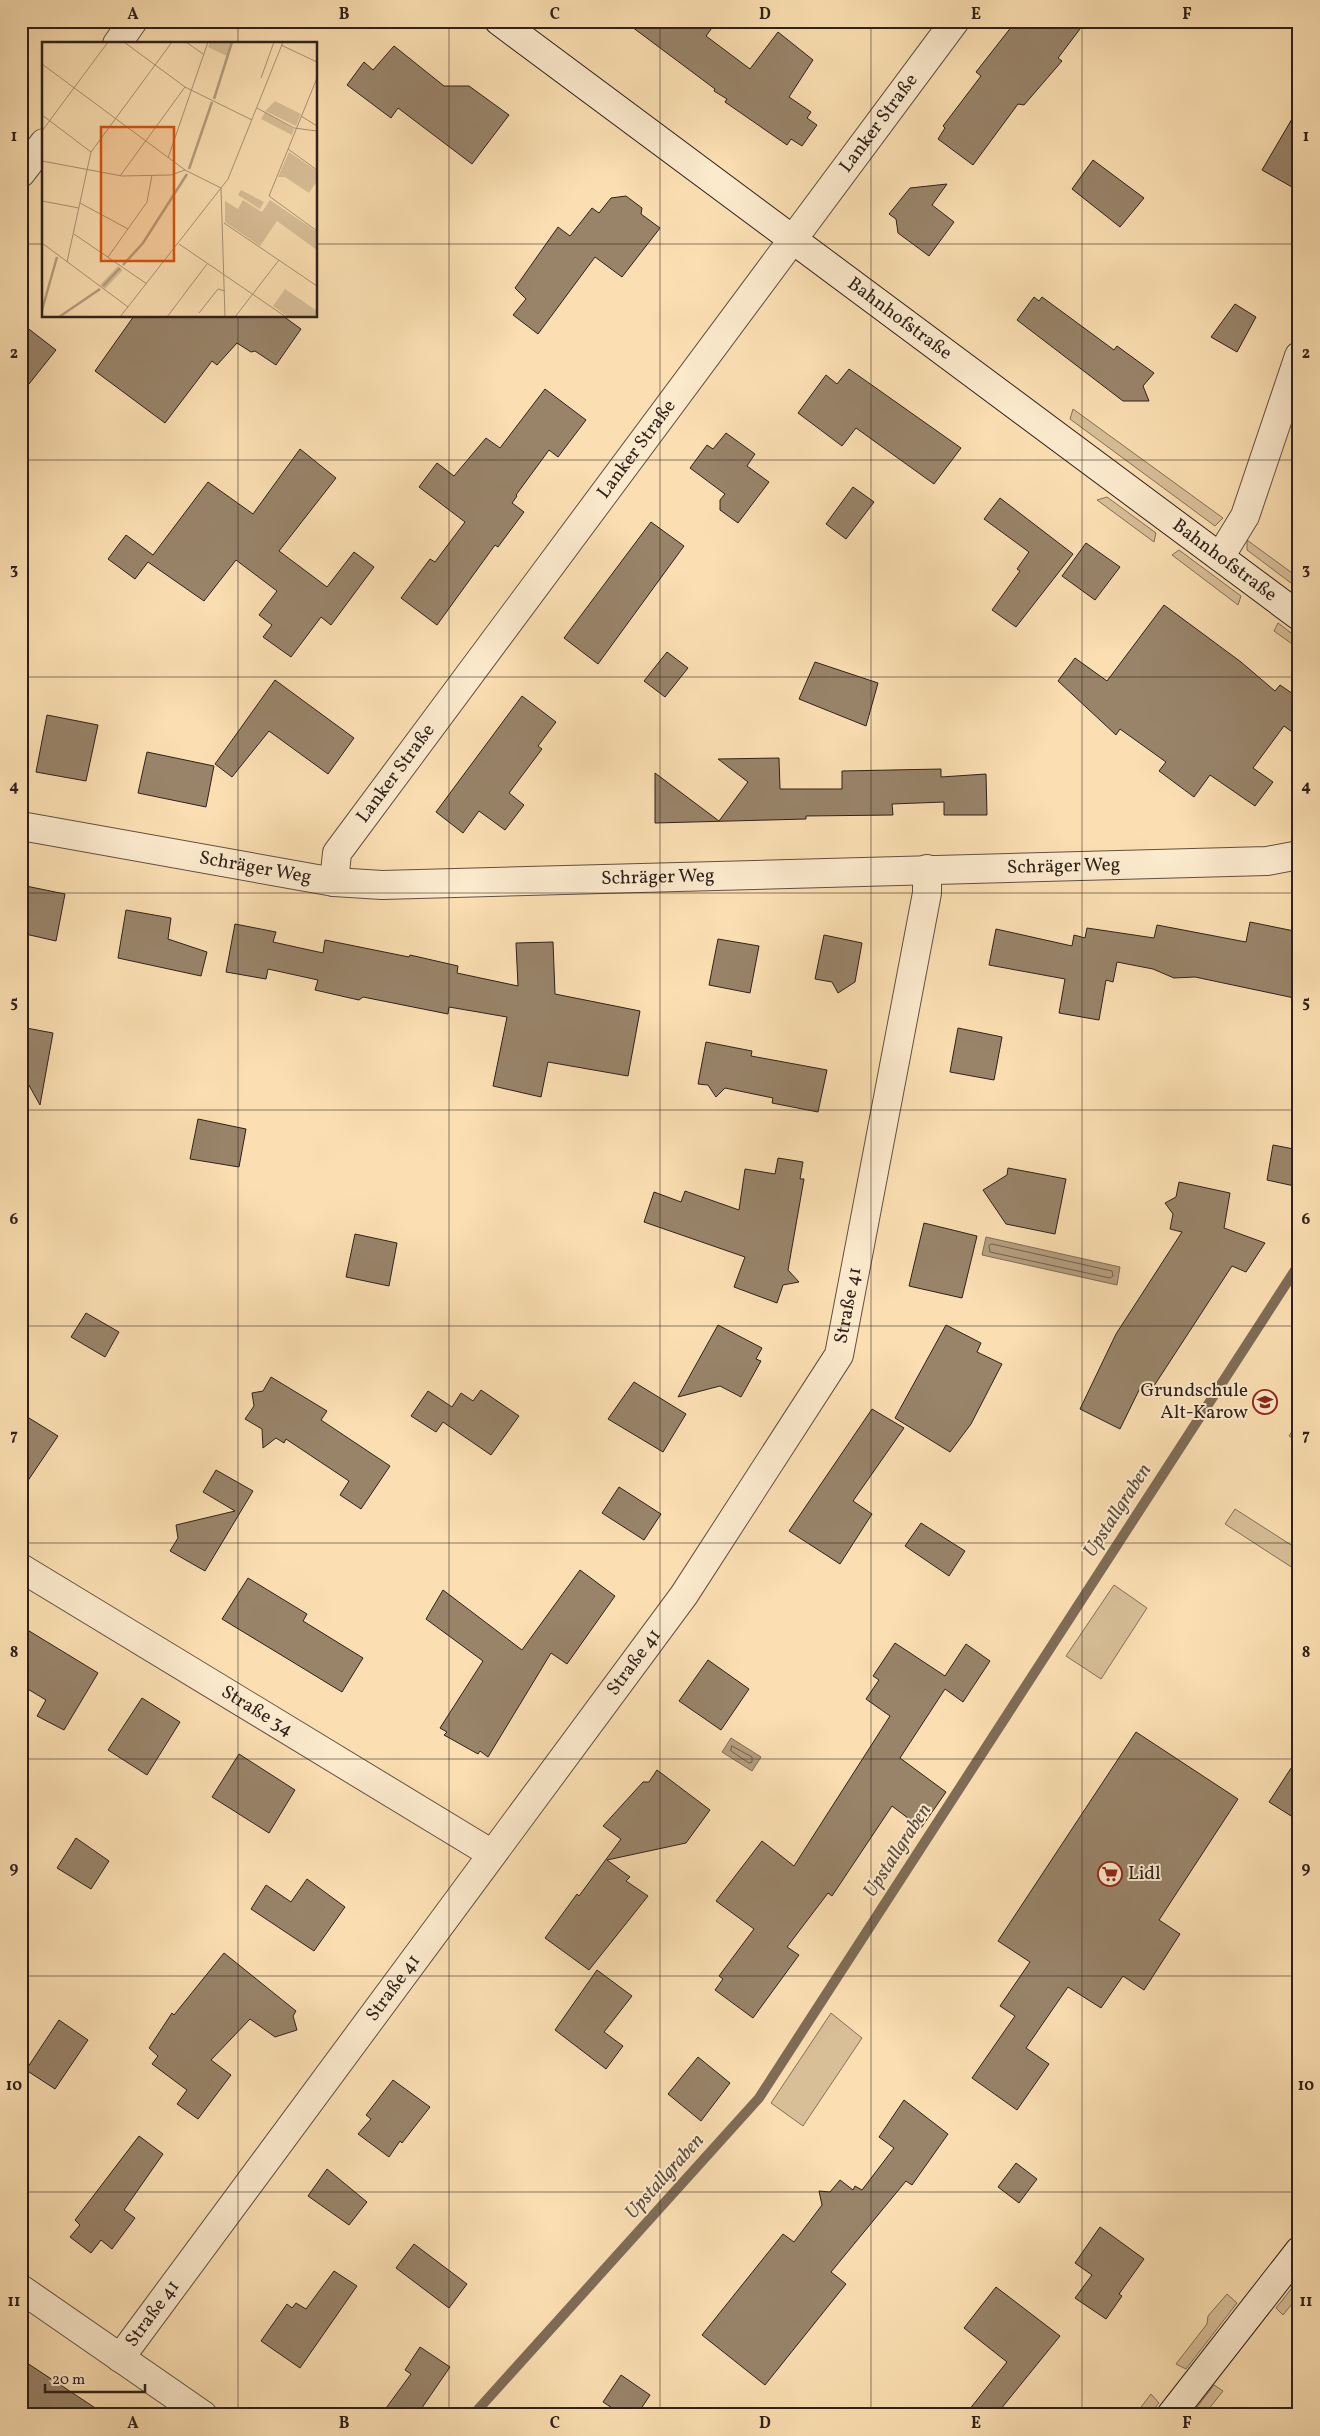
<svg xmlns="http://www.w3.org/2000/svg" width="1320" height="2436" font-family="Vollkorn,serif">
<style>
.green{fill:#d8bf98;stroke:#83705a}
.water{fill:#b59e7f;stroke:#7f6c57}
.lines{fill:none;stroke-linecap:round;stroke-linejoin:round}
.shore{stroke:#72604d;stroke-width:1}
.stream{stroke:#7f6c57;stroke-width:10}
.building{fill:#99846a;stroke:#2e211b}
.street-casing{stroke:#615041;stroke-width:30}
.secondary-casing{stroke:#2e211b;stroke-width:30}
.street{stroke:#fceacd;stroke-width:28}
.secondary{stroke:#fceacd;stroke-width:28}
.grid{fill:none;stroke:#2e211b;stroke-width:1;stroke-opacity:0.55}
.labels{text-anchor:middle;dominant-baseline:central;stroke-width:4;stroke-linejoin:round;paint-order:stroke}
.street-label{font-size:19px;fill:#2e211b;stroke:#fceacd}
.poi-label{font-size:19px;fill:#2e211b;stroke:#fceacd;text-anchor:end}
.water-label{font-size:20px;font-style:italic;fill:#5d4d3e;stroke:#fceacd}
.inset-river{fill:none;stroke:#b59e7f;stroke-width:2.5}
.inset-road{fill:none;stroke:#a99376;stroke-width:1}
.view{fill:#d5530e;fill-opacity:0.15;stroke:#d5530e;stroke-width:2.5}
.inset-edge{fill:none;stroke:#2e211b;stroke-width:2.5}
.neatline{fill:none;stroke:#2e211b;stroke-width:2}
.grid-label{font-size:16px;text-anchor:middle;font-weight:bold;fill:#2e211b}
</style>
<rect width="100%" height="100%" fill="#fbdfb2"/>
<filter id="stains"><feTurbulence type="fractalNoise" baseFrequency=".004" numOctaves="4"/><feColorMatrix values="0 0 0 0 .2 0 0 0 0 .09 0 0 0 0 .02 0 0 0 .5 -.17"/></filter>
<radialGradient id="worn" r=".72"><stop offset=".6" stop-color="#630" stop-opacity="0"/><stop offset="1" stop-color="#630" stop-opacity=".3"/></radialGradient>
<path class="green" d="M1073 409 1223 518 1215 526 1070 419Z
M1107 497 1156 533 1154 542 1097 500Z
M1247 540 1299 578V589L1247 550Z
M1179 550 1241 596 1238 605 1172 555Z
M1278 623 1299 639V649L1274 631Z
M1299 1420V1442L1289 1436Z
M1235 1509 1299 1550V1572L1225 1524Z
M1114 1585 1147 1608 1101 1679 1066 1656Z
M831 2013 862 2038 803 2126 771 2103Z
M1299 2279V2295L1283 2315 1276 2308Z
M1227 2294 1237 2303 1186 2369 1176 2364 1207 2324 1208 2316Z
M1214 2385 1223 2391 1204 2415H1191Z
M1151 2394 1159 2403 1149 2415H1135Z"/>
<path class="water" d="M986 1237 1120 1267 1117 1285 982 1255Z
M731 1738 761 1757 752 1771 722 1752Z"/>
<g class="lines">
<path class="shore" d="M992 1244 1112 1271 1113 1276 1110 1278 990 1252 989 1246Z
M732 1746 752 1757V1762L749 1763 731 1751Z"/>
<path class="stream" d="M473 2415 759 2098 1299 1264"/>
</g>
<path class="building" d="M624 21H717L706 36 750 69 778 32 813 60 789 97 811 112 807 118 817 125 802 146 791 139 787 145 725 102 727 99 714 91 715 89Z
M1016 21H1086L1058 58 1062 61 1024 105 1018 104 973 165 938 139 945 128 943 126 981 76 976 72Z
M394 46 444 86H469L509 115 472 164 398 108 391 118 347 85 364 62 373 70Z
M1299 107V191L1262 170Z
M1093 160 1144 198 1120 227 1072 189Z
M947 184 932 205 954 222 929 256 898 233 896 219 889 214 910 188Z
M626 196 642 208 641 214 660 228 622 277 595 257 538 334 513 315 526 299 515 288 558 227 570 236 592 208 599 213 611 198Z
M1034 297 1039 301 1042 297 1114 350 1117 346 1154 373 1143 386 1149 401H1123L1017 320Z
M1235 304 1256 317 1237 352 1211 337Z
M134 316H283L301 329 276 365 255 351 251 352 237 343 217 365 212 361 165 423 95 371Z
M21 323 56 350 21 394Z
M849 369 961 448 934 484 856 428 842 446 798 413 826 375 837 384Z
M545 389 586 420 558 457 549 450 516 495 517 496 512 503 524 512 498 547 495 545 437 625 401 598 430 559 435 562 465 522 419 487 437 463 454 476 486 438 500 448Z
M726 433 755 454 747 466 769 482 738 523 720 510V500L725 494 690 468 707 445 713 449Z
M300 449 336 478 279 551 327 587 354 552 374 567 331 625 321 617 291 657 263 637 272 625 259 615 277 591 236 560 204 601 148 562 135 579 108 559 126 535 153 555 208 482 253 514Z
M853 487 874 502 846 539 826 524Z
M1000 498 1073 554 1016 627 992 610 1020 571 1017 569 1029 552 984 519Z
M651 522 684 546 598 664 564 638Z
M1086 543 1120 567 1095 600 1062 576Z
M1164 605 1241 662 1275 691 1280 685 1299 698V737L1284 726 1253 768 1273 782 1255 806 1210 775 1194 797 1159 771 1166 762 1120 729 1116 735 1058 681 1075 658 1107 681Z
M667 652 688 668 665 697 644 681Z
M815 662 878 683 866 726 799 699Z
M275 680 354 738 328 774 269 731 232 777 215 764Z
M522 696 556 722 538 746 542 749 509 793 524 805 505 830 479 811 463 833 436 812Z
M47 715 98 725 86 781 36 772Z
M147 752 214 766 206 807 138 793Z
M779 758 780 789H842V771L941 769V777L986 774 987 815H944V802L892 804 893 815 806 816V819L655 823V773L719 821 748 782 718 759Z
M21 885 65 894 56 941 21 933Z
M126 910 171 918 168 939 207 952 201 976 118 958Z
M1250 922 1299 932V999L1195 977 1174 978 1153 969 1117 962 1113 982 1106 980 1099 1020 1059 1013 1065 979 989 965 996 929 1072 946 1074 935 1085 938 1087 928 1154 938 1157 925 1246 942Z
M235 924 276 932 273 942 323 953 325 940 409 957 410 955 458 966 457 973 518 986 516 943 553 942 555 994 640 1011 628 1076 548 1062 541 1097 493 1086 507 1017 449 1007 448 1014 363 997 359 1000 315 990 318 980 268 969 266 979 226 972Z
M824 935 862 943 855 982 838 993 832 982 815 979Z
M718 939 759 946 750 993 709 985Z
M21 1027 53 1033 40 1105 21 1071Z
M958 1028 1002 1037 994 1080 950 1072Z
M706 1042 752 1051 751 1056 827 1070 818 1112 772 1103 773 1098 725 1088 716 1097 708 1085 698 1084Z
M198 1119 246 1129 239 1167 190 1159Z
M1273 1145 1299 1150V1187L1267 1180Z
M778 1158 803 1162 800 1179H804L788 1270 799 1282 783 1285 777 1303 734 1287 745 1257 644 1222 654 1192 681 1202 685 1191 739 1210 745 1169 775 1174Z
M1008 1168 1066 1179 1055 1234 1006 1224 983 1190 1007 1175Z
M1179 1182 1230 1193 1224 1228 1265 1243 1246 1272 1232 1266 1152 1389 1142 1384 1120 1429 1080 1409 1116 1334 1182 1232 1170 1229 1173 1214 1165 1203 1176 1197Z
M924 1223 977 1236 962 1298 909 1286Z
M355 1234 397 1243 389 1286 346 1277Z
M86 1313 119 1332 105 1357 71 1337Z
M718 1325 762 1348 756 1359 761 1361 741 1397 720 1386 678 1397Z
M946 1325 981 1343 977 1352 1002 1364 971 1424 950 1452 895 1418Z
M271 1377 327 1411 321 1420 390 1466 361 1509 340 1495 349 1481 286 1439 284 1443 276 1438 263 1448 262 1429 245 1419 254 1406 252 1393 263 1391Z
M634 1382 686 1414 663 1452 608 1419Z
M481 1390 519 1416 491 1455 443 1422 436 1432 411 1416 428 1391 452 1407 461 1393 473 1401Z
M872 1409 904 1428 853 1501 872 1514 840 1564 789 1531Z
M21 1413 58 1436 21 1491Z
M216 1470 253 1491 205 1571 170 1551 178 1538 176 1525 235 1511 203 1492Z
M619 1487 661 1514 644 1540 602 1513Z
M921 1523 965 1551 949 1576 905 1546Z
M580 1570 615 1596 567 1664 551 1653 488 1757 480 1751 478 1754 444 1735 447 1732 440 1728 483 1661 426 1619 443 1590 522 1650Z
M248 1578 307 1614 303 1621 363 1658 342 1692 222 1619Z
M21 1626 98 1673 64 1730 37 1716 46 1700 21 1685Z
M895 1643 945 1676 966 1644 990 1661 963 1702 945 1689 900 1758 946 1792 921 1828 892 1806 832 1896 828 1893 787 1947 799 1955 753 2018 715 1990 723 1979 719 1976 754 1929 716 1901 762 1841 794 1866 890 1716 866 1699 879 1680 873 1676Z
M708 1660 749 1689 721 1730 679 1701Z
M142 1698 180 1722 147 1775 108 1750Z
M1136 1732 1238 1799 1159 1920 1180 1934 1144 1990 1123 1976 1101 2008 1068 1987 1026 2048 1049 2064 1017 2110 972 2078 1015 2016 1000 2006 1030 1962 998 1941Z
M239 1754 295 1790 269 1833 212 1797Z
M1299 1756V1821L1269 1802Z
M657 1770 710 1810 686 1843 607 1860 630 1877 626 1881 648 1896 589 1970 545 1938 577 1894 579 1896 621 1839 603 1826 643 1782H649Z
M76 1838 109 1861 91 1889 57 1868Z
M307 1879 345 1907 314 1951 251 1909 266 1885 291 1902Z
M224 1953 296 2011 293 2016 297 2030 275 2037 250 2019 211 2060 231 2075 198 2119 177 2104 187 2090 152 2064 158 2056 149 2048 172 2013 174 2015Z
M597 1970 632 1996 604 2032 623 2046 606 2069 555 2030Z
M59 2020 88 2040 55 2089 26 2070Z
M698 2057 730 2083 701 2121 668 2094Z
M393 2080 430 2107 402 2143 400 2141 389 2157 358 2134 371 2119 366 2115Z
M904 2100 948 2134 912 2185 906 2181 831 2272 846 2284 765 2385 702 2335 783 2234 794 2242 822 2205 819 2191 830 2192 840 2180 853 2190 855 2186 862 2190 894 2148 879 2137Z
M139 2136 163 2154 124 2210 135 2218 112 2249 101 2240 91 2253 70 2237 80 2225 75 2220Z
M1016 2163 1037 2179 1019 2203 998 2187Z
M327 2169 367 2202 349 2225 308 2196Z
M1100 2227 1144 2259 1119 2294 1122 2296 1106 2319 1075 2298 1092 2275 1075 2263Z
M414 2244 467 2284 449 2308 396 2268Z
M334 2271 357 2286 300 2368 261 2341 287 2304 292 2308 296 2303 306 2309Z
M996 2287 1060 2336 996 2415H965L1007 2362 964 2328Z
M420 2347 450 2367 417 2415H381L411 2374 405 2370Z
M21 2359 106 2415H21Z
M621 2375 650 2395 637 2415H623L603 2402Z"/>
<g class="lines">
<defs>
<g id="street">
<path d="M117 44 133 21"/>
<path d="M21 173 44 143"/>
<path d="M1220 557 1245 516 1299 356"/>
<path id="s1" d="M21 826 334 882 382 885 1267 861 1299 855"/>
<path id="s2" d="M334 882 337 853 955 21"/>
<path id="s3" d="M21 1568 492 1854"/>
<path d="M21 2289 203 2415"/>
<path id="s4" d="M120 2358 684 1595 839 1355 927 893V869"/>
</g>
<g id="secondary">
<path id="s5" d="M499 21 1299 616"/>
<path d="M1171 2415 1299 2251"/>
</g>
</defs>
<use href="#street" class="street-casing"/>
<use href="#secondary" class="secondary-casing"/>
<use href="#street" class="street"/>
<use href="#secondary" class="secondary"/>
</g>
<path class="grid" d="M238 21V44M449 21V2415M660 21V2415M871 21V2415M1082 21V2415M21 244H44M316 244H1299M238 316V2415M21 460H1299M21 677H1299M21 893H1299M21 1110H1299M21 1326H1299M21 1543H1299M21 1759H1299M21 1976H1299M21 2192H1299"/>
<defs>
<symbol id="school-ring" viewBox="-11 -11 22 22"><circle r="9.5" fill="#fceacd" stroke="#8f2418" stroke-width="1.5"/><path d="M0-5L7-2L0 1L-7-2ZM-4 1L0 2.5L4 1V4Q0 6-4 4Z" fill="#8f2418"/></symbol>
<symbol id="supermarket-ring" viewBox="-11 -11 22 22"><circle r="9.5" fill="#fceacd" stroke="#8f2418" stroke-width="1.5"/><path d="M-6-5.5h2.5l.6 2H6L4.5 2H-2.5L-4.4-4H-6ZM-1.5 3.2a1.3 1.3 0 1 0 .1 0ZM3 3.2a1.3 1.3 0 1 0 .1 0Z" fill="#8f2418"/></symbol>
</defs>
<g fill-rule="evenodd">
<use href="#school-ring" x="1251" y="1388" width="28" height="28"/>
<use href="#supermarket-ring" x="1096" y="1860" width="28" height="28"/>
</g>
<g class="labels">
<g class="street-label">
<text stroke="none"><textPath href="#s2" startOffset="938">Lanker Straße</textPath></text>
<text stroke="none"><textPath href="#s5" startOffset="499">Bahnhofstraße</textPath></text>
<text stroke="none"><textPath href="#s2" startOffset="532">Lanker Straße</textPath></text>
<text stroke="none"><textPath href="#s5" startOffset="904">Bahnhofstraße</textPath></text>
<text stroke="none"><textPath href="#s2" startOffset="128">Lanker Straße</textPath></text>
<text stroke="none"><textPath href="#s1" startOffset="1048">Schräger Weg</textPath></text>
<text stroke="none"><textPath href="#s1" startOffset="238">Schräger Weg</textPath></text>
<text stroke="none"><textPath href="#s1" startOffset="642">Schräger Weg</textPath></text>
<text stroke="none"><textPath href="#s4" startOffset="1285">Straße 41</textPath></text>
<text stroke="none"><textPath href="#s4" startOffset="865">Straße 41</textPath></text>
<text stroke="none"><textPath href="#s3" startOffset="276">Straße 34</textPath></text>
<text stroke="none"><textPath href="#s4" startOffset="460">Straße 41</textPath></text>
<text stroke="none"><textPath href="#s4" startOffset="55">Straße 41</textPath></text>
</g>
<g class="poi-label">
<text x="1248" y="1391">Grundschule<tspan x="1248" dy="22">Alt-Karow</tspan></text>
<text x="1128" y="1874" text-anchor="start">Lidl</text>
</g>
<g class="water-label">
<text transform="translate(1118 1511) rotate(-57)">Upstallgraben</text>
<text transform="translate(898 1851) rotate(-57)">Upstallgraben</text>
<text transform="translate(665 2177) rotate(-48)">Upstallgraben</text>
</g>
</g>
<g transform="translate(42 42)">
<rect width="275" height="275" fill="#fbdfb2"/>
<path d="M168 0H190L185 14 166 5ZM233 59 259 72 254 84 223 69ZM223 70 252 87 250 93 219 77ZM247 110 275 129V139L267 151 243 135H236ZM199 148 222 160 218 167 196 153ZM201 158 220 170 228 158 275 190V208L235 179 218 204 183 180V159L196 167ZM76 224 81 228 63 247 58 243ZM243 247 275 269V275H246L231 264Z" fill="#d8bf98"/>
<path class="inset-river" d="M172 57 190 0M147 127 170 60M81 223 101 201 145 132M61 244 78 226M0 268 15 215M17 275 58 247"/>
<path class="inset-road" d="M82 0 143 45 210 78M144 0 161 12M239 3 275 20M0 22 143 128 179 146M219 36 232 0M275 36 227 154 275 189M215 66 252 86 275 89M0 73 49 110M259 74 275 84M0 89 66 0M246 107 275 128M126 116 166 0M0 119 80 134 129 133 143 128M78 134 143 45M179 146 183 275M0 159 37 166M38 161 86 187M182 181 275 244M32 192 105 242M0 201 86 265M137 202 244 275M66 215 105 160 110 133M25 220 49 110 130 0M157 271 176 247 183 249M78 275 186 137 241 0M125 275 165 222M193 275 237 218"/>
<path class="view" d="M59 85H132V219H59Z"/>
<rect width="275" height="275" class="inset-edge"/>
</g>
<rect width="1320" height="2436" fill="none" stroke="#fbdfb2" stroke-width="55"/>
<path d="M45 2384v8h100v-8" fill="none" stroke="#2e211b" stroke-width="2.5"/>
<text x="52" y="2384" font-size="15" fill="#2e211b" stroke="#fceacd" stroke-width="4" paint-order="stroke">20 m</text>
<rect x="28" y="28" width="1264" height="2380" class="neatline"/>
<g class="grid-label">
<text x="133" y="19">A</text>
<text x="344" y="19">B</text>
<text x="555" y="19">C</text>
<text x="765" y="19">D</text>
<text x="976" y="19">E</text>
<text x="1187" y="19">F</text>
<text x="14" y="141">1</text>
<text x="1306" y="141">1</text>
<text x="14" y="358">2</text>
<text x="1306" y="358">2</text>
<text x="14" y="574">3</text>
<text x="1306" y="574">3</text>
<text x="14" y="791">4</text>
<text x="1306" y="791">4</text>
<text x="14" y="1007">5</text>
<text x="1306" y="1007">5</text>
<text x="14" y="1224">6</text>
<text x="1306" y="1224">6</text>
<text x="14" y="1440">7</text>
<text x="1306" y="1440">7</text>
<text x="14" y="1657">8</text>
<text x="1306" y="1657">8</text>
<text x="14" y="1873">9</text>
<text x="1306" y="1873">9</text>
<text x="14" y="2090">10</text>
<text x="1306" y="2090">10</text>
<text x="14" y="2306">11</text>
<text x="1306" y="2306">11</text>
<text x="133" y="2428">A</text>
<text x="344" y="2428">B</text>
<text x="555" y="2428">C</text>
<text x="765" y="2428">D</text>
<text x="976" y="2428">E</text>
<text x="1187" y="2428">F</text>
</g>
<rect width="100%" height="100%" filter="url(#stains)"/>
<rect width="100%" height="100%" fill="url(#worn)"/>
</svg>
